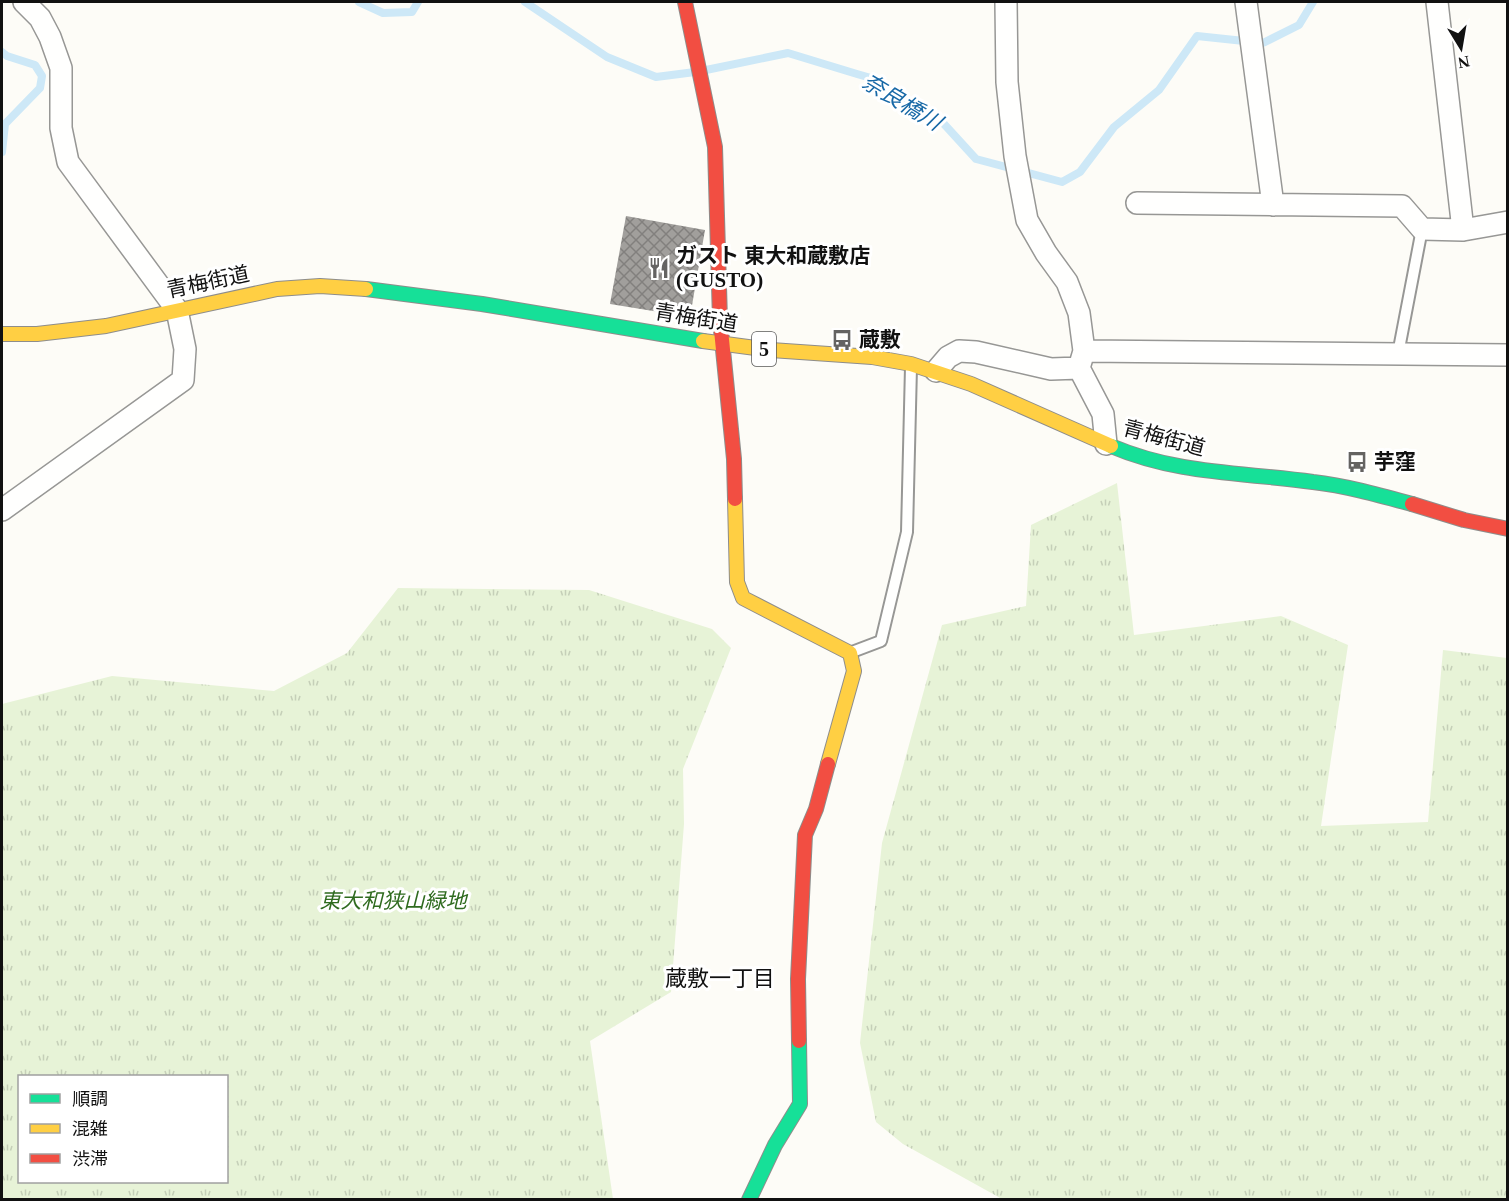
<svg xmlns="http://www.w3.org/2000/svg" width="1509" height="1201" font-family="'Times New Roman','Noto Sans JP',serif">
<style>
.park{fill:url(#park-tufts);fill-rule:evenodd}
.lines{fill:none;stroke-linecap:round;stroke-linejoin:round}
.stream{stroke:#cde8f7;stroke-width:8}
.building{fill:url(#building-cross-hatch)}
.lane-casing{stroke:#979795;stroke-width:14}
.street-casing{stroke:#979795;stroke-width:24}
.fast-casing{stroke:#8e8d8b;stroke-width:16}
.slow-casing{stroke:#8e8d8b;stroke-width:16}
.jam-casing{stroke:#8e8d8b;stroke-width:16}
.lane{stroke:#fffffe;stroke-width:10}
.street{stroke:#fffffe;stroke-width:21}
.fast{stroke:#16e098;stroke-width:14}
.slow{stroke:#ffcf43;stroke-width:14}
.jam{stroke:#f24e42;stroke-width:14}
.labels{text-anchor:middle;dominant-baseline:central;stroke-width:6;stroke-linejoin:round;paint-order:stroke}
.shield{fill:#fff;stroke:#585858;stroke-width:1.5}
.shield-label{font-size:20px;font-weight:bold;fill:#111}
.poi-label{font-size:21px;font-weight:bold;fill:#111;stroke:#fff;text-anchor:start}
.street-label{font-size:21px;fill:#111;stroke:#fff}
.park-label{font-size:21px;font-style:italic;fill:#2f6b1f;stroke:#fff}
.water-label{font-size:22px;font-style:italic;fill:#1768a6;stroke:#fff}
.neighbourhood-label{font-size:22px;fill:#111;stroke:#fff}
</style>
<defs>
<pattern id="park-tufts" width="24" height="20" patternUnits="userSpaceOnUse" patternTransform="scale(1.5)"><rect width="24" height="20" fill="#e7f3d7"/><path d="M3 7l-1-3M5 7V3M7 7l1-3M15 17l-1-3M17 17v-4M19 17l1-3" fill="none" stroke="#c5cfb8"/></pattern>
<pattern id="building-cross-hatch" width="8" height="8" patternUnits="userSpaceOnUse" patternTransform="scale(1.5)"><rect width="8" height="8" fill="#a19f9c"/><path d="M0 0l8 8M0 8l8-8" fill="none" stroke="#82807e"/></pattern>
</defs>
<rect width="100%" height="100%" fill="#fdfcf7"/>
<path class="park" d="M1117 483 1134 635 1281 616 1348 645 1321 826 1428 822 1443 650 1507 658V1199H1002L903 1144 876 1122 860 1043 882 843 942 625 1026 606 1031 525Z
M398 588 589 590 712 629 731 648 683 769 684 824 671 992 590 1041 613 1199H2V704L112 676 274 691 347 653ZM20 1076H226V1182H20Z"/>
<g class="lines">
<path class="stream" d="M359 2 383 13 412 12 418 2
M525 2 607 57 656 77 695 72
M2 52 7 56 35 65 42 76 40 88 5 124 2 152
M706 70 788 53 857 74 871 78 944 124 976 159 1062 182 1080 172 1114 127 1159 90 1197 36 1263 43 1299 25 1313 2"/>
</g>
<path class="building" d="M626 216 705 230 690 317 610 304Z"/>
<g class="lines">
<defs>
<path id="lane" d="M1398 354 1422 229
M852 652 881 641 907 532 911 367"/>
<path id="street" d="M1006 2 1007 82 1015 156 1027 220 1046 253 1067 282 1079 313 1084 351 1079 368 1103 414 1106 444
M1246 2 1273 205
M1437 2 1463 230
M1137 203 1402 206 1422 229 1463 230 1508 222
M1084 351 1508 355
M936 371 948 357 959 351 976 352 1051 369 1079 368
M2 510 183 380 185 349 177 310 68 162 61 128V68L50 37 40 18 24 2"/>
<path id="fast" d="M366 289 482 304 703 341
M1111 446C1179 475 1242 472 1313 482 1347 486 1379 495 1412 504
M749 1200 775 1145 800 1104 799 1041"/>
<path id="slow" d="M2 334H37L106 326 277 289 320 286 366 289
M703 341 771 350 872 357 911 364 971 384 1111 446
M735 499 737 582 743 598 850 653 854 671 828 764"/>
<path id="jam" d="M685 2 715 147 720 320 734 459 735 499
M1412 504 1464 520 1508 529
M799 1041 798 979 805 835 816 809 828 764"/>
</defs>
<use href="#lane" class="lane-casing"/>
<use href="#street" class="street-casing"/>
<use href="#fast" class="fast-casing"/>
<use href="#slow" class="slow-casing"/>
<use href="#jam" class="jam-casing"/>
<use href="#lane" class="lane"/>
<use href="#street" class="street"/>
<use href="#fast" class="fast"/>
<use href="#slow" class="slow"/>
<use href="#jam" class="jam"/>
</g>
<defs>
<symbol id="restaurant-bare" viewBox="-9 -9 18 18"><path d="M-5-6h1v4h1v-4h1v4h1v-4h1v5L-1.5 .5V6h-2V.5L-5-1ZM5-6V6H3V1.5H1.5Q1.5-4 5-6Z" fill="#646362" stroke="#fff" stroke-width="2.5" paint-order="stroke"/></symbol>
<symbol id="bus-bare" viewBox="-9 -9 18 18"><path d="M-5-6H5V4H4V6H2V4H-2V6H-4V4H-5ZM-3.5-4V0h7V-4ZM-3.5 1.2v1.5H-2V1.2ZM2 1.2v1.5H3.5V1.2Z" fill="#646362" stroke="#fff" stroke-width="2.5" paint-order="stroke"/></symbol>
</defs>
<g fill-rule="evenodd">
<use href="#restaurant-bare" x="644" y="253" width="30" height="30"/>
<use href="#bus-bare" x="827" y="325" width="30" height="30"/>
<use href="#bus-bare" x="1342" y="447" width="30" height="30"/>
</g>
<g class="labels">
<rect class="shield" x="752" y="332" width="24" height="34" rx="4.5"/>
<g class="shield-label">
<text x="764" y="349">5</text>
</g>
<g class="poi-label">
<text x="676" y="256">ガスト 東大和蔵敷店<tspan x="676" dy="24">(GUSTO)</tspan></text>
<text x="859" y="340">蔵敷</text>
<text x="1374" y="462">芋窪</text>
</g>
<g class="street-label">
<text transform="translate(208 282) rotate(-12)">青梅街道</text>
<text transform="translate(696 318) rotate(9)">青梅街道</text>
<text transform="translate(1164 438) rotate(15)">青梅街道</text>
</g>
<g class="park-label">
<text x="393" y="901">東大和狭山緑地</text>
</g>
<g class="water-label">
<text transform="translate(902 102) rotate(31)">奈良橋川</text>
</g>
<g class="neighbourhood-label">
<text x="720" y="978">蔵敷一丁目</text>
</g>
</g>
<rect width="1509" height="1201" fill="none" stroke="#111111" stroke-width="6"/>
<rect x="18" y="1075" width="210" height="108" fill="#ffffff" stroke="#a0a0a0" stroke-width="1.5"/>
<rect x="30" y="1094" width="30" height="9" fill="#16e098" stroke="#a0a0a0" stroke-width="1.5"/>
<text x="72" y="1105" font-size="18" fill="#111111">順調</text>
<rect x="30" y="1124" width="30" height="9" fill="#ffcf43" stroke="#a0a0a0" stroke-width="1.5"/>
<text x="72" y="1135" font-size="18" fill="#111111">混雑</text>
<rect x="30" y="1154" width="30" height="9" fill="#f24e42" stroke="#a0a0a0" stroke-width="1.5"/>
<text x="72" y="1165" font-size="18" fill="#111111">渋滞</text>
<g transform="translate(1461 48) rotate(169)" stroke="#ffffff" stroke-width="4.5" paint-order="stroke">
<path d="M0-4.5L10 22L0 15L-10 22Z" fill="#111111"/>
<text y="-9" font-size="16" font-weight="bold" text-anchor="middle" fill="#111111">N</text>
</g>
</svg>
